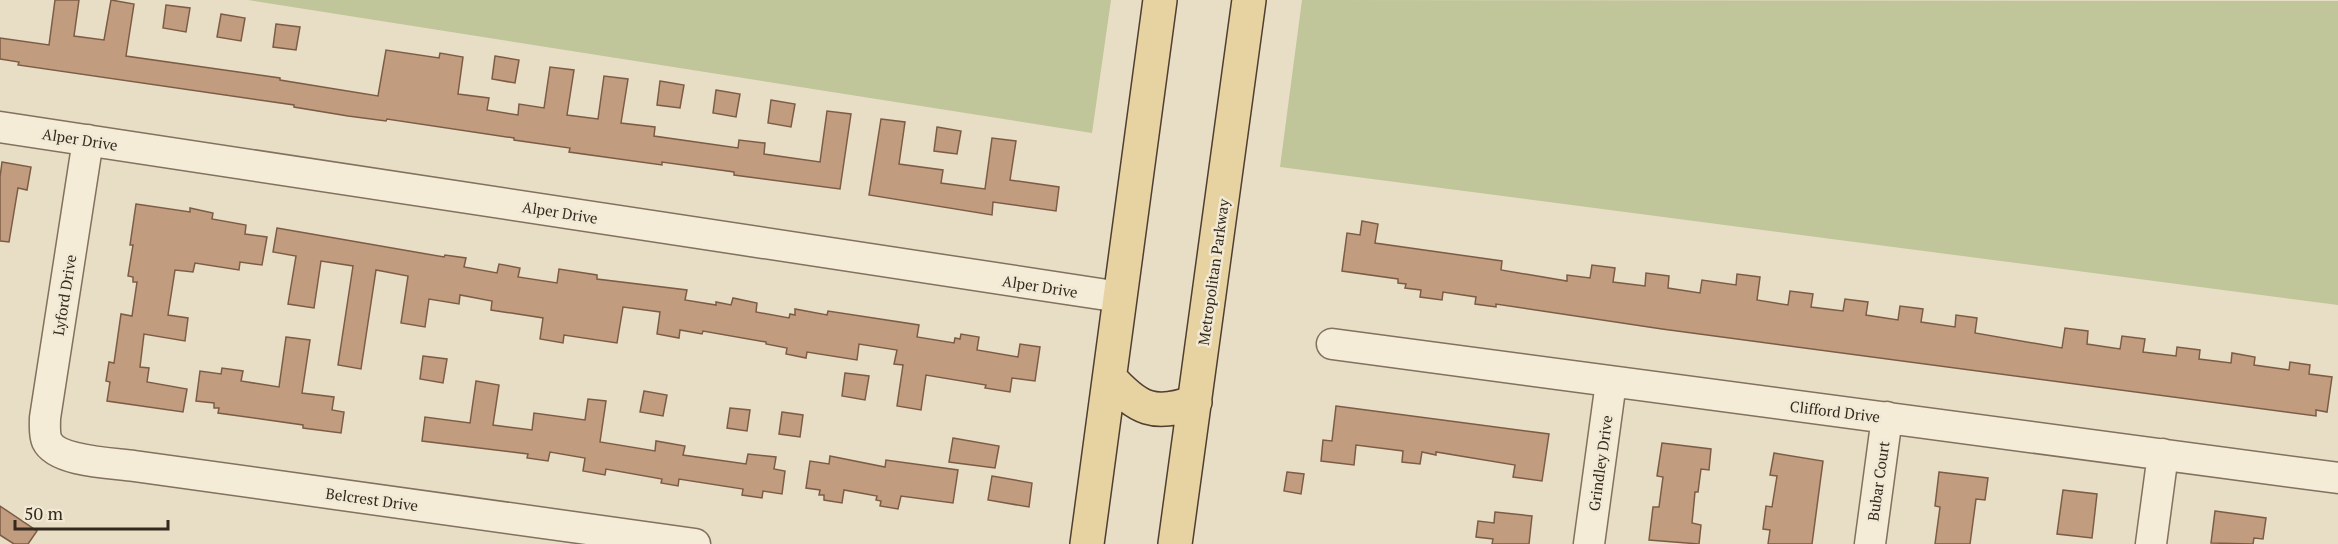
<svg xmlns="http://www.w3.org/2000/svg" width="2338" height="544" font-family="'PT Serif',serif">
<style>
.green{fill:#c0c59a}
.building{fill:#c29c7f;stroke:#7d5c46;stroke-width:1.5}
.lines{fill:none;stroke-linecap:round;stroke-linejoin:round}
.minor-casing{stroke:#81715d;stroke-width:33}
.major-casing{stroke:#503f31;stroke-width:36}
.minor{stroke:#f4ecd7;stroke-width:30}
.major{stroke:#e7d2a1;stroke-width:33}
.labels{text-anchor:middle;dominant-baseline:central;stroke-width:5;stroke-linejoin:round;paint-order:stroke}
.street-label{font-size:15px;fill:#33291f;stroke:#f1e9d4}
</style>
<rect width="100%" height="100%" fill="#e8dec5"/>
<path class="green" d="M248 0H1111L1092 133Z
M1302 0 2338 1V305L1280 167Z"/>
<path class="building" d="M55 0H79L74 36 104 40 111 0 134 4 126 56 280 78V80L378 96 386 50 439 58 440 53 463 57 458 94 489 98 487 110 518 115 519 104 544 108 550 67 574 70 567 115 598 119 604 76 628 79 621 123 655 127 654 136 738 148 739 140 765 143 764 154 820 162 827 111 851 114 840 189 734 175V172L662 162V165L569 152 570 148 514 140V138L387 119 386 121 348 116 294 107V105L18 65 19 62 0 59V38L49 45Z
M166 5 190 8 186 32 163 28Z
M221 14 245 18 241 41 217 37Z
M276 24 300 27 296 50 273 47Z
M495 56 519 60 515 83 492 79Z
M660 81 684 85 680 108 657 105Z
M716 90 740 94 736 117 713 113Z
M771 100 795 104 791 127 768 123Z
M881 119 905 122 899 164 943 170 941 183 985 189 992 138 1016 141 1010 180 1059 187 1056 211 993 202 992 215 869 195Z
M937 127 961 131 957 154 934 151Z
M2 162 31 167 27 190 18 188 9 242 0 241V177Z
M136 204 190 212V208L213 213 212 219 246 225 245 234 267 237 262 265 240 262 239 270 195 263 193 272 175 270 168 315 188 318 185 341 144 334 140 367 149 368 147 382 187 389 183 412 107 401 110 382 106 381 109 362 114 363 121 314 132 316 137 282H133V277L128 276 133 245H130Z
M1362 221 1378 224 1375 243 1502 261 1501 270 1567 281V275L1590 278 1592 265 1615 268 1613 282 1645 286 1646 273 1669 276 1668 288 1700 293 1702 280 1736 285 1737 274 1760 277 1757 300 1788 305 1790 291 1813 294 1811 307 1843 311 1845 299 1868 302 1866 315 1898 320 1900 306 1923 309 1921 322 1955 327 1956 315 1977 318 1975 333 2062 348 2065 328 2088 331 2087 344 2120 349 2122 336 2145 339 2143 352 2176 356 2177 347 2200 350 2199 359 2231 363 2232 353 2255 357 2254 365 2289 370 2290 362 2310 365 2309 374 2332 377 2327 412 2316 410V416L1662 329 1496 304V307L1475 304 1476 297 1443 292 1442 300 1420 297 1421 290 1405 288 1406 284 1398 283V279L1342 271 1347 233 1360 235Z
M277 228 444 257 445 255 466 258 464 267 497 273 499 264 520 268 518 277 557 283 559 269 597 275V279L687 290 685 300 716 305V302L731 305 733 298 757 303 756 312 789 318 790 314 795 315V309L827 315 828 311 919 325 917 337 954 343 955 338 960 339 961 334 979 337 977 350 1018 357 1020 344 1040 347 1035 381 1012 378 1010 392 985 388 986 385 926 375 921 410 897 406 903 365 894 364 897 350 859 344 857 360 807 352 806 358 786 354 787 348 766 344V342L703 331 702 334 680 330 679 338 657 334 660 312 623 307 617 343 564 335 563 343 540 339 543 318 491 310 492 301 460 295 459 304 429 299 425 327 401 323 408 276 376 270 361 369 338 365 353 266 321 261 314 308 288 304 296 256 273 252Z
M286 337 310 340 302 393 334 397 332 410 344 412 341 433 303 428V425L218 413 219 408H214V403L196 401 200 371 221 374 222 368 243 371 241 381 279 387Z
M423 356 447 359 443 383 420 379Z
M845 373 869 376 865 400 842 396Z
M476 381 499 385 493 425 532 430 534 413 585 420 588 399 606 401 600 442 655 451 656 441 685 446 683 455 746 464 748 454 776 457 774 469 785 471 782 494 763 491 762 498 742 495 743 489 679 479 678 486 661 483 662 479 606 469 605 475 583 471 585 458 550 452 548 461 527 458 528 454 422 441 425 417 470 423Z
M644 391 667 395 663 416 640 412Z
M1336 406 1549 434 1542 481 1513 477 1515 465 1436 452V455L1422 452 1420 464 1402 462 1403 451 1356 445 1354 465 1321 461 1323 440 1332 441Z
M730 408 750 410 747 431 727 428Z
M782 412 803 415 800 437 779 434Z
M953 438 999 446 995 468 949 462Z
M1662 443 1711 449 1709 470 1701 469 1698 492H1695L1692 523 1701 525 1699 544 1649 540 1653 507H1659L1663 477 1657 476Z
M1774 453 1823 461 1812 544H1768L1770 530 1763 529 1766 506 1772 507 1777 476 1770 475Z
M830 456 885 467 886 460 958 470 953 503 901 496 898 509 880 506 881 501 876 500 877 496 844 490 842 503 824 500V495H819L820 490 806 488 810 461 829 464Z
M1287 472 1304 474 1301 494 1284 491Z
M1939 472 1988 478 1985 500 1976 499 1970 544H1935L1940 507 1935 506Z
M992 476 1032 483 1029 507 988 500Z
M2063 490 2097 494 2092 538 2057 534Z
M0 506 37 531 28 544H14L0 535Z
M2215 511 2266 518 2263 539 2254 538 2253 544 2211 543Z
M1495 512 1532 516 1529 544H1492L1493 539 1476 537 1478 521 1494 523Z"/>
<g class="lines">
<defs>
<path id="minor" d="M0 127 1120 297
M88 140 45 418C45 425 44 434 47 441 57 462 114 463 134 466L695 544
M1332 344 2338 478
M1589 544 1611 382
M1870 544 1887 417
M2151 544 2163 454"/>
<path id="major" d="M1110 378C1138 409 1154 417 1195 402
M1087 544 1160 0
M1175 544 1249 0"/>
</defs>
<use href="#minor" class="minor-casing"/>
<use href="#major" class="major-casing"/>
<use href="#minor" class="minor"/>
<use href="#major" class="major"/>
</g>
<g class="labels">
<g class="street-label">
<text transform="translate(80 139) rotate(9)">Alper Drive</text>
<text transform="translate(560 212) rotate(9)">Alper Drive</text>
<text transform="translate(1213 272) rotate(-82)">Metropolitan Parkway</text>
<text transform="translate(1040 286) rotate(9)">Alper Drive</text>
<text transform="translate(64 295) rotate(-81)">Lyford Drive</text>
<text transform="translate(1835 411) rotate(7)">Clifford Drive</text>
<text transform="translate(1600 463) rotate(-82)">Grindley Drive</text>
<text transform="translate(1878 481) rotate(-82)">Bubar Court</text>
<text transform="translate(372 499) rotate(8)">Belcrest Drive</text>
</g>
</g>
<path d="M15 520v9h153v-9" fill="none" stroke="#33291f" stroke-width="3"/>
<text x="24" y="520" font-size="18" fill="#33291f" stroke="#f1e9d4" stroke-width="4.5" paint-order="stroke">50 m</text>
</svg>
